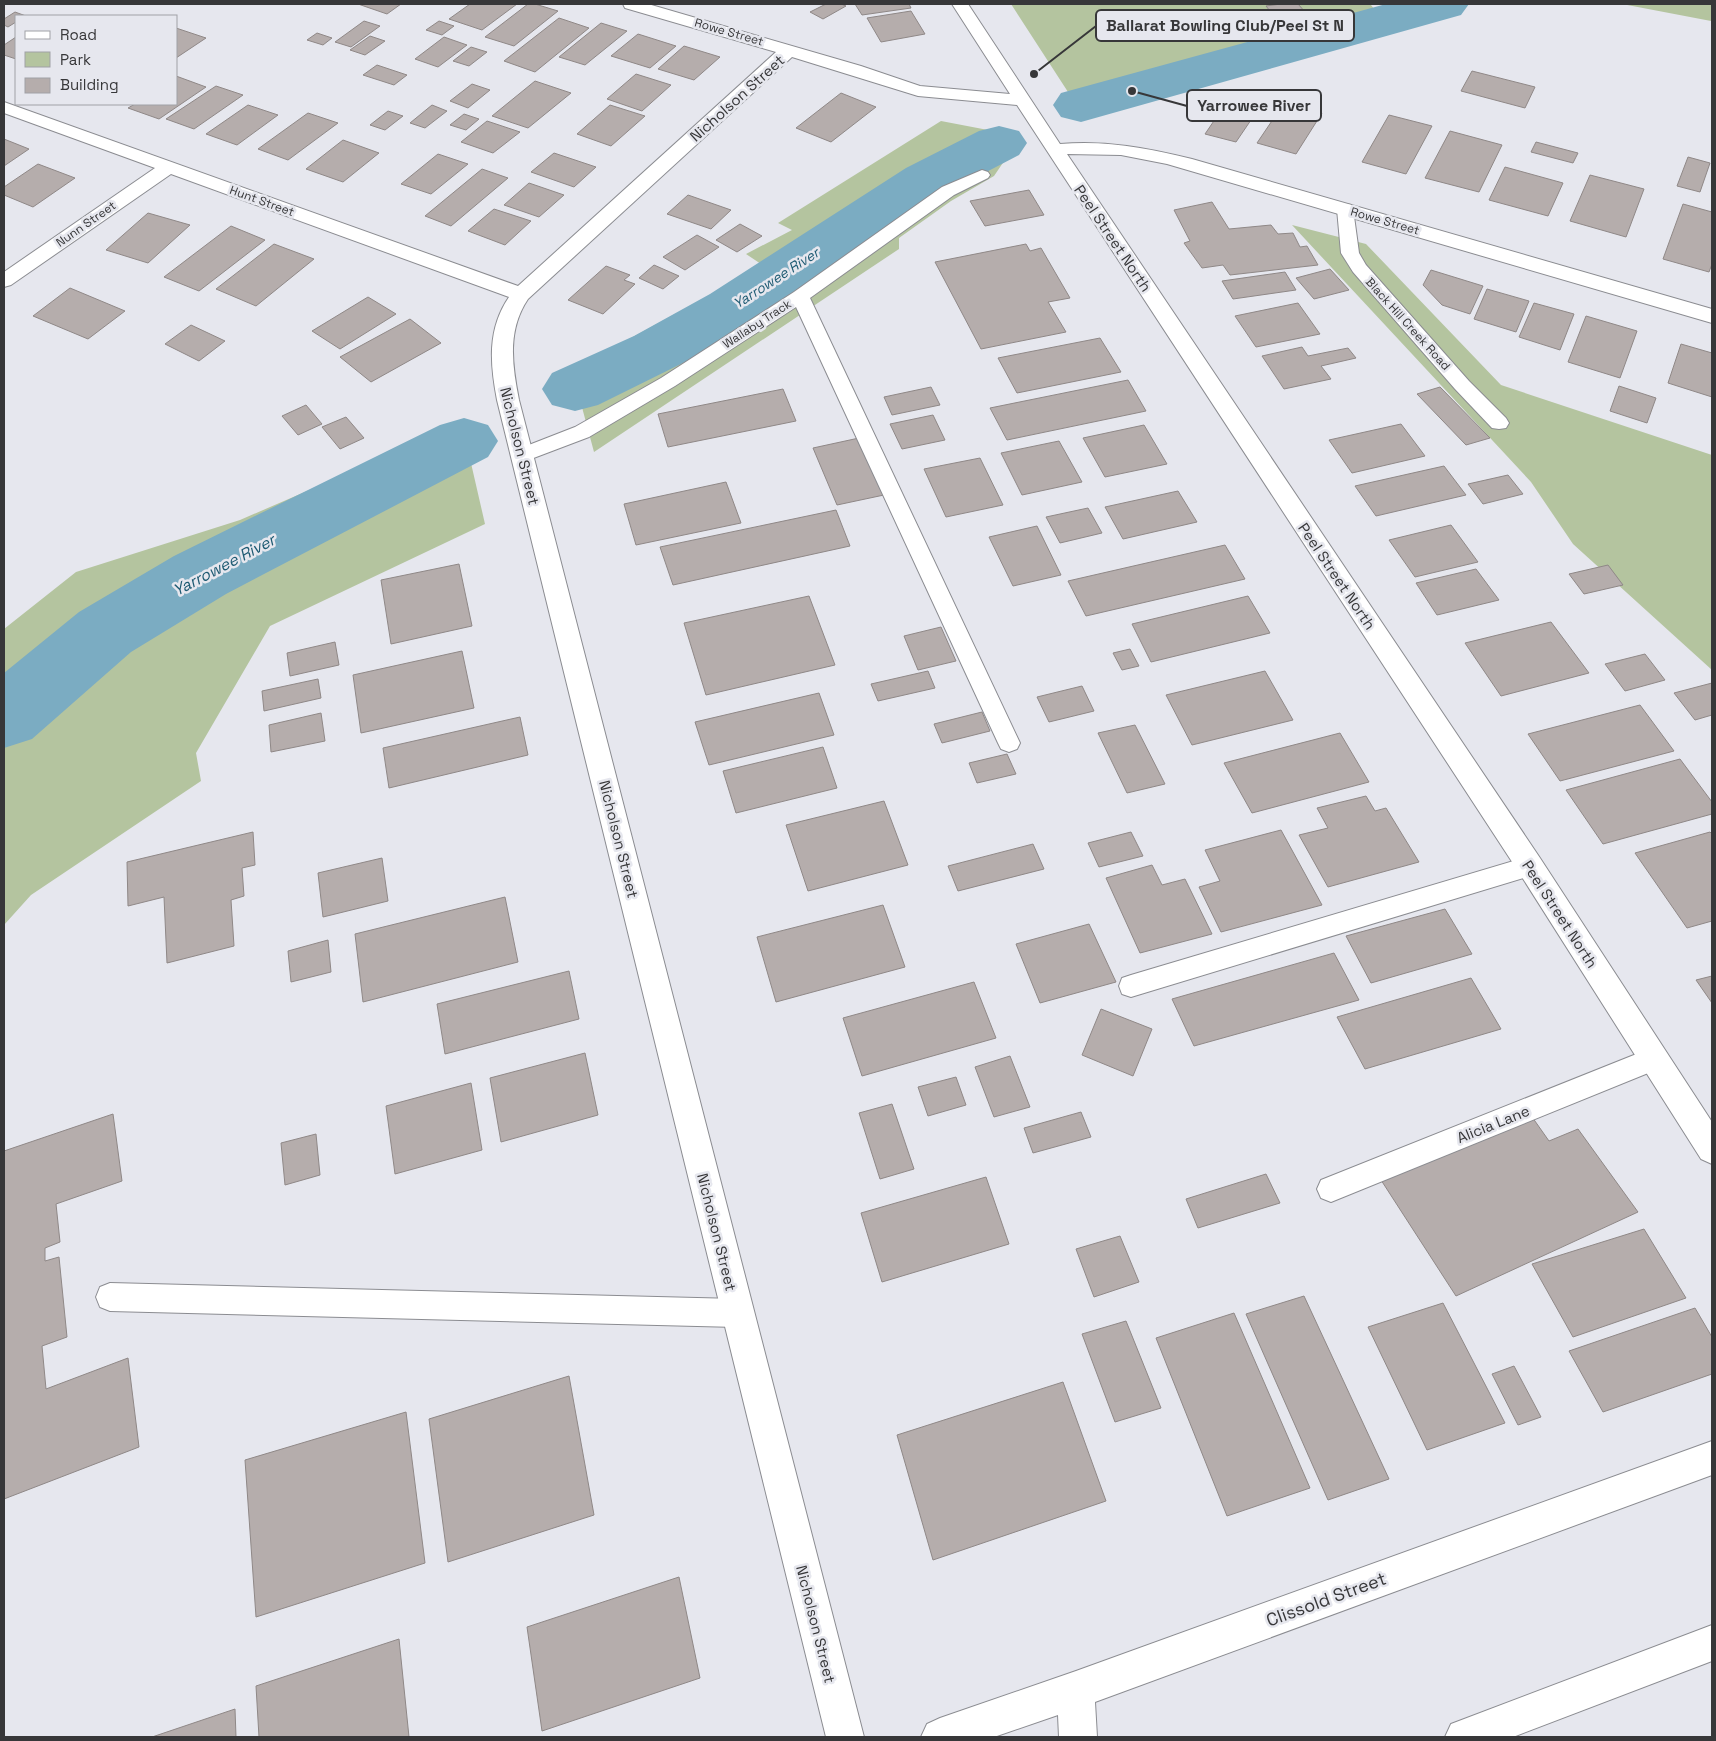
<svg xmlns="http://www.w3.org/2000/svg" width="1716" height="1741" font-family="'Space Grotesk',sans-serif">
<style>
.green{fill:#b4c49f}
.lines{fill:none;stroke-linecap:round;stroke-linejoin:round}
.river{fill:#7bacc2;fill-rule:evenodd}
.building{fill:#b5adac;stroke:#8f8887}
.service-casing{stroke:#8b8c91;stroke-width:2}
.minor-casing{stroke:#8b8c91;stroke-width:2}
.service{fill:#fff;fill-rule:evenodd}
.minor{fill:#fff;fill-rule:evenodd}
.labels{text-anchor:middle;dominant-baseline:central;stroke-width:5;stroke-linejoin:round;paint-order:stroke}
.far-street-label{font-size:12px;fill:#373739;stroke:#e6e7ee}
.far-water-label{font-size:14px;font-style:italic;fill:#1d5a72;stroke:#e6e7ee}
.street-label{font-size:15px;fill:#373739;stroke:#e6e7ee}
.water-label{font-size:16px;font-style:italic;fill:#1d5a72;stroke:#e6e7ee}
.near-street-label{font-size:18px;fill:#373739;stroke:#e6e7ee}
.leader{fill:none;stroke:#373739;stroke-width:2}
.callout-dot{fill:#373739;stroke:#e6e7ee;stroke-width:2}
.callout{fill:#e6e7ee;stroke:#373739;stroke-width:2}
.callout-label{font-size:16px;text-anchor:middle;font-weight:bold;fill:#373739}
</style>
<rect width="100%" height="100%" fill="#e6e7ee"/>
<path class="green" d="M1011 4H1377L1371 5 1374 9 1068 92Z
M1622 4H1711V21Z
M941 121 988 130 1013 148 994 176 951 201 899 238V249L594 452 572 370 764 266 746 254 792 230 778 223Z
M1292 225 1366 244 1501 385 1712 455V670L1573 544 1531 482Z
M462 424 485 524 270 626 196 753 201 781 31 895 4 925V629L76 572 240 520Z"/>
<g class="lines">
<path class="river" d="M1386 4H1469L1461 15 1081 122 1061 117 1053 105 1061 93Z
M999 126 1019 131 1027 143 1019 155 948 192 783 305 695 357 598 405 575 411 552 405 542 389 552 373 634 336 710 294 906 168 979 131Z
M464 418 488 425 498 441 488 457 226 594 131 652 32 739 4 748V673L79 612 174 556 440 425Z"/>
</g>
<path class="building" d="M358 4H401L387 14Z
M470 4H517L482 30 449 19Z
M528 4H535L558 11 514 46 485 37Z
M826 4H841L846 6 823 19 810 12Z
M855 4H909L911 8 862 15Z
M1281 4H1298L1314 22 1283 27 1266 6Z
M911 11 925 34 881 42 867 18Z
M15 12 26 16H16V22L8 27 4 25V19Z
M559 18 589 28 535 72 504 61Z
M364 21 380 26 351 47 335 42Z
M439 21 454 26 442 35 426 30Z
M601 23 627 31 585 65 559 57Z
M176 28 206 38 176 58Z
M317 33 332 38 323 45 307 40Z
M638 34 676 46 650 68 611 56Z
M370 36 385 41 365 55 350 50Z
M16 37V59L4 55V45Z
M444 37 467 45 438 67 415 59Z
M684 46 720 57 694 80 658 69Z
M471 47 487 52 469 66 453 61Z
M377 65 407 75 394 85 363 75Z
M1472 71 1535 87 1525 108 1461 91Z
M636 74 671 85 642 111 607 99Z
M176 76 206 87 159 119 128 108 135 104H176Z
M535 81 571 93 528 128 492 116Z
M472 84 490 90 468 108 450 101Z
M216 86 243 95 194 129 166 119Z
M1235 90 1266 98 1236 142 1205 134Z
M841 93 876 107 831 142 796 128Z
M1284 103 1322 113 1296 154 1257 143Z
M248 105 278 115 237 145 206 134Z
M432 105 447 111 425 128 410 123Z
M610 105 645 116 611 146 577 134Z
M388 111 403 116 385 130 370 125Z
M308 113 338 123 288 160 258 149Z
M464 114 479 119 466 130 450 125Z
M1389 115 1432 126 1406 174 1362 162Z
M487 121 520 132 493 153 461 142Z
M1450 131 1502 145 1479 192 1425 178Z
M4 139 29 149 4 166Z
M343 140 379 153 343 182 306 169Z
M1536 142 1578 153 1573 163 1531 152Z
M554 153 596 167 574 187 531 172Z
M438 154 468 164 431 194 401 184Z
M1688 157 1710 163 1700 192 1677 186Z
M38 164 75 178 33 207 4 195V187Z
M1505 167 1563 183 1548 216 1489 200Z
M482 169 508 178 451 226 425 216Z
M1590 175 1644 189 1626 237 1570 221Z
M529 183 564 195 539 217 504 205Z
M1029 190 1044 215 985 226 970 201Z
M688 195 731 210 711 229 667 214Z
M1212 202 1229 229 1271 225 1278 234 1293 233 1300 247 1307 246 1318 265 1230 275 1223 265 1202 268 1184 243 1190 241 1174 210Z
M1683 204 1712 212V264L1709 272 1663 259Z
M494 209 531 221 505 245 468 231Z
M148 213 190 225 148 263 106 250Z
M740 224 762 236 737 252 716 240Z
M231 226 265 240 199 291 164 277Z
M697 235 719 247 685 270 663 257Z
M274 244 314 259 256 306 216 289Z
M1026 244 1030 251 1041 248 1070 298 1048 302 1066 332 981 349 935 262Z
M654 265 679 276 663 289 639 278Z
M606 266 630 275 624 280 635 284 603 314 568 300Z
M1330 269 1349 290 1314 299 1296 278Z
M1431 270 1483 286 1470 314 1442 305 1423 285Z
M1285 272 1296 290 1233 299 1222 281Z
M70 288 125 311 88 339 33 316Z
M1487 289 1529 301 1516 332 1474 319Z
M368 297 396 314 340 349 312 331Z
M1298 303 1320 334 1256 347 1235 316Z
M1534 303 1574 314 1560 350 1519 337Z
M1586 316 1637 331 1620 378 1568 362Z
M410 319 441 343 371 382 340 357Z
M191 325 225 341 199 361 165 344Z
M1100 338 1121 372 1017 393 998 358Z
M1681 344 1712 353V397L1668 383Z
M1302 347 1308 356 1348 348 1356 358 1321 366 1331 379 1284 389 1262 356Z
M1128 380 1146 411 1007 440 990 408Z
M1619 386 1656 398 1647 423 1610 411Z
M931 387 940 405 892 415 884 397Z
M1440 387 1490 438 1466 445 1417 394Z
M783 389 796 421 668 447 658 414Z
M306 405 322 424 298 435 282 416Z
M933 415 945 440 902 449 890 424Z
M346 417 364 438 340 449 322 427Z
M1401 424 1425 456 1352 473 1329 440Z
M1144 425 1167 464 1105 477 1083 438Z
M859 438 884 495 837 505 813 448Z
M1059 441 1082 482 1022 495 1001 453Z
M980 458 1003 505 946 517 924 469Z
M1444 466 1466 495 1376 516 1355 486Z
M1508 475 1523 494 1483 504 1468 484Z
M726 482 741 523 636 545 624 504Z
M1178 491 1197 522 1123 539 1105 507Z
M1088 508 1102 533 1060 543 1046 517Z
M836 510 850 546 673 585 660 547Z
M1451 525 1478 562 1415 577 1389 540Z
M1037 526 1061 575 1013 586 989 537Z
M1225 545 1245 579 1086 616 1068 581Z
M459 564 472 626 391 644 381 580Z
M1608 565 1623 585 1584 594 1569 574Z
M1476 569 1499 600 1437 615 1416 583Z
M809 596 835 665 706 695 684 623Z
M1248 596 1270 633 1151 662 1132 624Z
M1551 622 1589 673 1501 696 1465 643Z
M941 627 956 661 918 670 904 636Z
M335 642 339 665 290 676 287 653Z
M1130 649 1139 666 1122 670 1113 653Z
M462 651 474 708 361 733 353 675Z
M1645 654 1665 680 1625 691 1605 664Z
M928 671 935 688 878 701 871 684Z
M1265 671 1293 720 1192 745 1166 695Z
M318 679 321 698 264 711 262 691Z
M1712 683V715L1695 720 1674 693Z
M1082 686 1094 711 1049 722 1037 697Z
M819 693 834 735 709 765 695 722Z
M1640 705 1674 751 1560 781 1528 734Z
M982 712 990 731 942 743 934 724Z
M321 713 325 741 271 752 269 725Z
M520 717 528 755 389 788 383 748Z
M1135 725 1165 784 1127 793 1098 733Z
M1340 733 1369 782 1252 813 1224 763Z
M823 747 837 788 736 813 723 771Z
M1007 754 1016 774 977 783 969 763Z
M1680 759 1712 802V814L1603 844 1566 790Z
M1366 796 1375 811 1386 808 1419 862 1328 887 1299 835 1328 828 1317 808Z
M884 801 908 865 808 891 786 825Z
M1281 830 1322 905 1221 932 1199 887 1220 881 1205 850Z
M253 832 255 865 242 868 244 896 231 900 234 946 167 963 164 897 128 906 127 862Z
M1131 832 1143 856 1099 867 1088 843Z
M1710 832 1712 834V921L1687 928 1635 853Z
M1033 844 1044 869 958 891 948 866Z
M382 858 388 901 323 917 318 873Z
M1152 865 1162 885 1185 879 1212 934 1140 953 1106 878Z
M505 897 518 962 363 1002 355 934Z
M883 905 905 967 776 1002 757 937Z
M1445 909 1472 954 1371 983 1346 936Z
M1089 924 1116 982 1040 1003 1016 944Z
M328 940 331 972 291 982 288 951Z
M1334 953 1359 1000 1194 1046 1172 999Z
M569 971 579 1019 445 1054 437 1004Z
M1712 976V1003L1696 980Z
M1471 978 1501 1029 1365 1069 1337 1017Z
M974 982 996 1038 862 1076 843 1018Z
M1101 1009 1152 1029 1133 1076 1082 1055Z
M585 1053 598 1115 501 1142 490 1078Z
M1010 1056 1030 1107 994 1117 975 1067Z
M956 1077 966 1105 928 1116 918 1087Z
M471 1083 482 1150 395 1174 386 1106Z
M892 1104 914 1169 880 1179 859 1113Z
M1081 1112 1091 1137 1033 1153 1024 1128Z
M113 1114 122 1181 56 1204 60 1242 45 1248V1261L59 1257 67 1337 42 1346 46 1389 128 1358 139 1447 4 1499V1151Z
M1530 1114 1549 1141 1578 1129 1638 1212 1456 1296 1381 1180Z
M316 1134 320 1175 285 1185 281 1143Z
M1266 1174 1280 1203 1198 1228 1186 1199Z
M986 1177 1009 1244 882 1282 861 1213Z
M1644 1229 1686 1298 1573 1337 1532 1264Z
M1120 1236 1139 1282 1094 1297 1076 1249Z
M1304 1296 1389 1479 1328 1500 1246 1314Z
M1443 1303 1505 1423 1427 1450 1368 1327Z
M1695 1308 1712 1337V1374L1603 1412 1569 1351Z
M1234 1313 1310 1488 1227 1516 1156 1338Z
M1126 1321 1161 1408 1115 1422 1082 1334Z
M1514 1366 1541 1417 1518 1425 1492 1374Z
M569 1376 594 1515 448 1562 429 1419Z
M1063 1382 1106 1501 933 1560 897 1435Z
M406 1412 425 1563 256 1617 245 1460Z
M679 1577 700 1678 542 1731 527 1627Z
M399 1639 409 1737H259L256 1686Z
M235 1709 236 1737H152Z"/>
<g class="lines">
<defs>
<path id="service" d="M982 170 988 172 990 175 988 178 954 195 810 298 1020 743 1017 749 1009 752 1001 749 998 743 796 307 675 386 589 437 523 462 516 460 513 455 516 450 575 427 661 378 794 292 942 187Z
M1345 204 1351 205 1353 209 1359 253 1366 265 1469 381 1506 418 1509 423 1506 428 1499 429 1492 428 1455 389 1353 272 1341 253 1337 209 1339 205Z
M1530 856 1538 859 1542 866 1538 873 1530 876 1131 997 1122 994 1119 986 1122 978 1131 975Z
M1654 1047 1663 1051 1667 1059 1663 1067 1331 1202 1321 1198 1317 1189 1321 1180Z
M110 1283 737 1299 747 1303 751 1313 747 1323 737 1327 110 1311 100 1307 96 1297 100 1287Z"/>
<path id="minor" d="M623 4H648L861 66 920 86 1010 94 952 4H968L1060 144C1106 140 1148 148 1192 159L1712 309V323L1167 164 1121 155 1067 154 1540 858 1712 1122V1164L1701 1159 1520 874 1017 105 918 96 792 57 528 299C507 330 512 365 519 400L864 1737H826L497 400C490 364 487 329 509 297L171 174 11 285 4 287V272L155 168 4 113V102L518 286 776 52 625 8Z
M1712 1441V1475L1095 1702 1097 1737H1059L1058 1715 994 1737H921L927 1724 940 1718 1076 1671Z
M1712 1625V1661L1513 1737H1445L1451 1724Z"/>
</defs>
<use href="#service" class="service-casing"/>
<use href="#minor" class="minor-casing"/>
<use href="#service" class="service"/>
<use href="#minor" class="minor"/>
</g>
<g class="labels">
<g class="far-street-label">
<text transform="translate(729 32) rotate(16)">Rowe Street</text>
<text transform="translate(262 201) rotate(20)">Hunt Street</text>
<text transform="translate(1385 221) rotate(16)">Rowe Street</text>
<text transform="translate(86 224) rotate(-35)">Nunn Street</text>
<text transform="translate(757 324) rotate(-33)">Wallaby Track</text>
<text transform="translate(1408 324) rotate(48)">Black Hill Creek Road</text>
</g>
<g class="far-water-label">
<text transform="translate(776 278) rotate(-33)">Yarrowee River</text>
</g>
<g class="street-label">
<text transform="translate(737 98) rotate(-42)">Nicholson Street</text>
<text transform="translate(1113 238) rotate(56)">Peel Street North</text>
<text transform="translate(520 446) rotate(76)">Nicholson Street</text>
<text transform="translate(1337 576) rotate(56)">Peel Street North</text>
<text transform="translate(619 839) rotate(76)">Nicholson Street</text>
<text transform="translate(1560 914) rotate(57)">Peel Street North</text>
<text transform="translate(1493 1124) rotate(-22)">Alicia Lane</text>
<text transform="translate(717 1232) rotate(76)">Nicholson Street</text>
<text transform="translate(816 1624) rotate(76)">Nicholson Street</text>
</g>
<g class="water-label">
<text transform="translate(224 565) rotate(-28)">Yarrowee River</text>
</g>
<g class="near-street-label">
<text transform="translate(1326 1599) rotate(-20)">Clissold Street</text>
</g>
</g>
<path class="leader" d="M1034 74L1096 26M1132 91L1187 106"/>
<g class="callout-dot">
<circle cx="1034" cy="74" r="5"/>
<circle cx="1132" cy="91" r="5"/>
</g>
<g class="callout">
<rect x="1096" y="10" width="258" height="31" rx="5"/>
<rect x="1187" y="90" width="134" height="31" rx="5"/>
</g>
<g class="callout-label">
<text x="1225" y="31">Ballarat Bowling Club/Peel St N</text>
<text x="1254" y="111">Yarrowee River</text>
</g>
<rect width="1716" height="1741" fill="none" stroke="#373739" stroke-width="10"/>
<rect x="15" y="15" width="162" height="90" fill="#e6e7ee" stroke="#a0a1a6"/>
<rect x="25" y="31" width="25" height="8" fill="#ffffff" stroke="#a0a1a6"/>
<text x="60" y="40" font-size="15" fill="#373739">Road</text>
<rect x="25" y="52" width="25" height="15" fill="#b4c49f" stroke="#a0a1a6"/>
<text x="60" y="65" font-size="15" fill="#373739">Park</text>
<rect x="25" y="78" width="25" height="15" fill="#b5adac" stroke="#a0a1a6"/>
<text x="60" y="90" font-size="15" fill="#373739">Building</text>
</svg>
